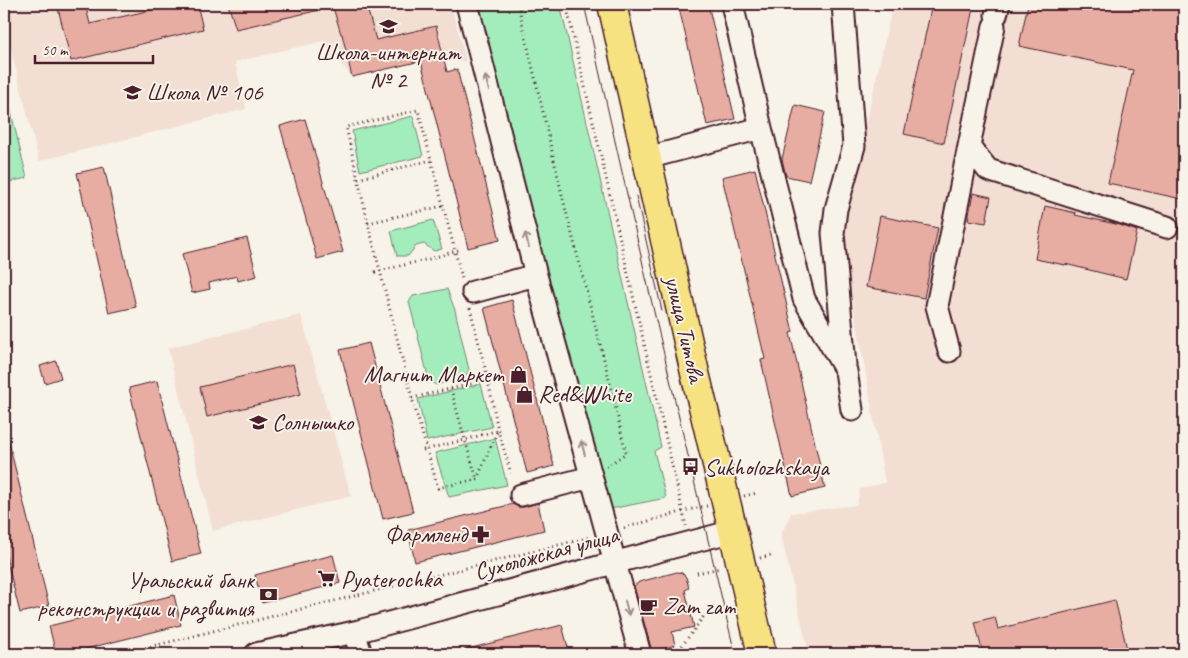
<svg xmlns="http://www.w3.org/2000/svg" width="1188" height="658" font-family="Caveat,sans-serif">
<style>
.built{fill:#f2ded3}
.green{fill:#a3edbc;stroke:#768674}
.building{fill:#e7ada3;stroke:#4a1f2b}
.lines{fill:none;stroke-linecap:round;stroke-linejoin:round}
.minor-casing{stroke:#4a1f2b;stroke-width:25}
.major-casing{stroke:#4a1f2b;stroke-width:31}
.path{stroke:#4a1f2b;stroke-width:3;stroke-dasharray:1 4;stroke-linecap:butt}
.minor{stroke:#f7f3e8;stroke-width:21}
.major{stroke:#f6e281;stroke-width:28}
.tram{stroke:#4a1f2b;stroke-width:1}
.oneway{stroke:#a0898a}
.labels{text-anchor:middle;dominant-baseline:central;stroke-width:4;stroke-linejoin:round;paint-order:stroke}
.poi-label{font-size:24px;fill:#4a1f2b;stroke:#f7f3e8;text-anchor:start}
.street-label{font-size:24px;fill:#4a1f2b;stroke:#f7f3e8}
</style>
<rect width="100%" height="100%" fill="#f7f3e8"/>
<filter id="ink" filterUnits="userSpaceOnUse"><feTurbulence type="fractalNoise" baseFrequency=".02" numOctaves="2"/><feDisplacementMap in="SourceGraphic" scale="10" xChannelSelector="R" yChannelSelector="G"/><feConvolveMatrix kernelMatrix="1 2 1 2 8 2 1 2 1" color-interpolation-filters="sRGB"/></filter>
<g filter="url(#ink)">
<path class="built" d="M4 4H451L466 62 443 56 352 77 323 41 235 62 246 109 39 161 4 22Z
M893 4H1184V654H809L781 535 791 513 857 505 860 489 885 483 841 234Z
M301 315 351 496 213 531 168 348Z"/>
<path class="green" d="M474 4H560L661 447 654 451 666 498 605 510Z
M6 92 27 178 4 183V93Z
M413 116 423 156 360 171 352 131Z
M433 220 442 249 434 251 424 244 416 246 408 256H397L391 231Z
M447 289 455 310 469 370 466 376 436 385 429 380 409 302 413 296Z
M481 384 492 427 427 441 418 399Z
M495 438 507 485 449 497 435 453Z"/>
<path class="building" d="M57 4H85L90 24 177 4H197L203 29 71 61Z
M228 4H324V9L236 29Z
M332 4H366L376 40 436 26 447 72 457 69 500 240 468 248 421 61 352 77 342 34H341Z
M678 4H708L735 119 707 125Z
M932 4H974L944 143 904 134Z
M1028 4H1184V187L1182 199 1108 183 1133 70 1019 46Z
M795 105 825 112 809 181 786 176 782 159Z
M305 119 343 252 317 259 280 126Z
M104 167 136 307 109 313 77 173Z
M755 169 793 332 790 333 825 488 792 496 761 360 765 359 722 177Z
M973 193 991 197 986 223 968 220Z
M1045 206 1076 213 1075 215 1120 225 1137 231 1126 279 1065 264V265L1035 259Z
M880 216 938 228 924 298 866 287Z
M247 238 257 276 238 281 237 276 209 283 210 289 192 293 182 254Z
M512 300 554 466 527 473 484 308Z
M369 343 413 512 383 519 340 350Z
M56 361 61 378 45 383 40 366Z
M293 364 301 394 207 417 200 387Z
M157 381 201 554 172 561 129 388Z
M8 439 49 606 20 613 4 549V440Z
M538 503 544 530 415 562 408 530 513 504 518 507H524Z
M333 555 340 583 262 603 255 575Z
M677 572 682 573 686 577 689 588 685 590 694 627 672 632 675 645 652 652 634 586 639 582Z
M174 595 181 625 65 654H56L49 626Z
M1115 600 1127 649 1107 654H983L975 622 995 617 998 629Z
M562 625 569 651 559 654H465L464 650Z"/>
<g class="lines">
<defs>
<path id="minor" d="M467 4 536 275 640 654
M732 4 761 128 804 299 846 371 852 410
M843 4 854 146 836 209 833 233 845 365
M996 15 999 4
M994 26 969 146 988 170 1167 227
M647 158 761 128
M473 292 536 275
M949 351 937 306 969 146
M521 495 591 477
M354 632 361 654
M256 654 359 631 733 531"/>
<path id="major" d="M612 4 695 373 733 531 762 654"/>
</defs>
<use href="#minor" class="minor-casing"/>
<use href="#major" class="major-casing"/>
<path class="path" d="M518 4 563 199 610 383 626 453 606 467
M566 4 686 526
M358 179 431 160
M368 223 443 206
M375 272 429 259 462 249
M462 278 418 110 346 127 368 223 412 398 438 488 477 479 498 430
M470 308 488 380 498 430 511 473
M451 389 465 440 477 479
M412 398 488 380
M423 450 465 440 498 430
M744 496 757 493
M624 528 688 510 707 506
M760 558 771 555
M697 573 720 568
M121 654 591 537
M676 654 704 616"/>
<use href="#minor" class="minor"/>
<use href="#major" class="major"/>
<path class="tram" d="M584 4 646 278 735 654
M636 196 662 311"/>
</g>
<defs><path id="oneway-shaft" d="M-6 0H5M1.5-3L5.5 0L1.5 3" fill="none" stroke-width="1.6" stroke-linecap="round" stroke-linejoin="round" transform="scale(1.25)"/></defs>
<g class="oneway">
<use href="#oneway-shaft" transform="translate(487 83) rotate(-104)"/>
<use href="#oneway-shaft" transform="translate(527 240) rotate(-104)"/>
<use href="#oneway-shaft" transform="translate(583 448) rotate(-105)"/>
<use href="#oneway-shaft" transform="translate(627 608) rotate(75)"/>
</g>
</g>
<defs>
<symbol id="school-bare" viewBox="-9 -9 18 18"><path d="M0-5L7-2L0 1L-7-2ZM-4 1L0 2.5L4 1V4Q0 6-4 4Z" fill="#4a1f2b" stroke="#f7f3e8" stroke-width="2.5" paint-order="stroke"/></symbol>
<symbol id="shop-bare" viewBox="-9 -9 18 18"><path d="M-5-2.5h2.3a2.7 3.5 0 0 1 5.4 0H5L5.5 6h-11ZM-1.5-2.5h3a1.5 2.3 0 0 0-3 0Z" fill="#4a1f2b" stroke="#f7f3e8" stroke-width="2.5" paint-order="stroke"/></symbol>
<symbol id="bus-bare" viewBox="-9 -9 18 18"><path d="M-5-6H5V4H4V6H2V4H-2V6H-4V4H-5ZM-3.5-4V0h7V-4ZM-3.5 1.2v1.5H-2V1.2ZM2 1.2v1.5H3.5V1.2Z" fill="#4a1f2b" stroke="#f7f3e8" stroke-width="2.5" paint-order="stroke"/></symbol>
<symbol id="pharmacy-bare" viewBox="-9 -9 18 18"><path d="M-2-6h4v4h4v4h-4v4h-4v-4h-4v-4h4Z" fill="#4a1f2b" stroke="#f7f3e8" stroke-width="2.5" paint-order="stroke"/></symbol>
<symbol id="supermarket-bare" viewBox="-9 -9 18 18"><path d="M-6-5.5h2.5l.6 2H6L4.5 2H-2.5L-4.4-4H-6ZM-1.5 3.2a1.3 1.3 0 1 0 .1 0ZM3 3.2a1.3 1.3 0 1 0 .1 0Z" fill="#4a1f2b" stroke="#f7f3e8" stroke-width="2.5" paint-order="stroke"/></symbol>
<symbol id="bank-bare" viewBox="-9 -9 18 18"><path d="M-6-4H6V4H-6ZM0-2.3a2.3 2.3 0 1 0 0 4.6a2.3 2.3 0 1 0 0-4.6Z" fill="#4a1f2b" stroke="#f7f3e8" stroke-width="2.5" paint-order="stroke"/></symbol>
<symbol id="cafe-bare" viewBox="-9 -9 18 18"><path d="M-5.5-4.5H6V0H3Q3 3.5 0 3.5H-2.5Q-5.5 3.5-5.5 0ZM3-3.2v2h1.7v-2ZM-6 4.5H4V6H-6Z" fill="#4a1f2b" stroke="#f7f3e8" stroke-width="2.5" paint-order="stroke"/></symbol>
</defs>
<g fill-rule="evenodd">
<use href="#school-bare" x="376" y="14" width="25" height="25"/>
<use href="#school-bare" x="120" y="80" width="25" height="25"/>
<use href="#shop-bare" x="506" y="362" width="25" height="25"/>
<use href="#shop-bare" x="512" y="382" width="25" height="25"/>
<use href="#school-bare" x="246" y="410" width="25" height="25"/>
<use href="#bus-bare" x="678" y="454" width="25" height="25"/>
<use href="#pharmacy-bare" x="468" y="522" width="25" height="25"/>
<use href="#supermarket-bare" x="314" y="566" width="25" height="25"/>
<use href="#bank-bare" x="256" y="582" width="25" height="25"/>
<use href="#cafe-bare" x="636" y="594" width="25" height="25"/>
</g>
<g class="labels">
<g class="poi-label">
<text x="388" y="52" text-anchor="middle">Школа-интернат<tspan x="388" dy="28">№ 2</tspan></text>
<text x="146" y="92">Школа № 106</text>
<text x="504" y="374" text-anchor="end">Магнит Маркет</text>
<text x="538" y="394">Red&amp;White</text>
<text x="272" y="422">Солнышко</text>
<text x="704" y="467">Sukholozhskaya</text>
<text x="467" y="534" text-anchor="end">Фармленд</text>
<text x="341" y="579">Pyaterochka</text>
<text x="254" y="580" text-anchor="end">Уральский банк<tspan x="254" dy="28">реконструкции и развития</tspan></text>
<text x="663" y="606">Zam zam</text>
</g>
<g class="street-label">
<text transform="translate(685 329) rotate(77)">улица Титова</text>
<text transform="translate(546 553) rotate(-15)">Сухоложская улица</text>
</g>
</g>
<rect width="1188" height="658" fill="none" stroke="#f7f3e8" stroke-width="20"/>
<rect x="10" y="10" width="1168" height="638" fill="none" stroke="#4a1f2b" stroke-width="2" filter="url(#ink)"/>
<path d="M35 55v8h118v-8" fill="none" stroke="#4a1f2b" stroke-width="2.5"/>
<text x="42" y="55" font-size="15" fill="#4a1f2b" stroke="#f7f3e8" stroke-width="4" paint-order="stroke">50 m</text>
</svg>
